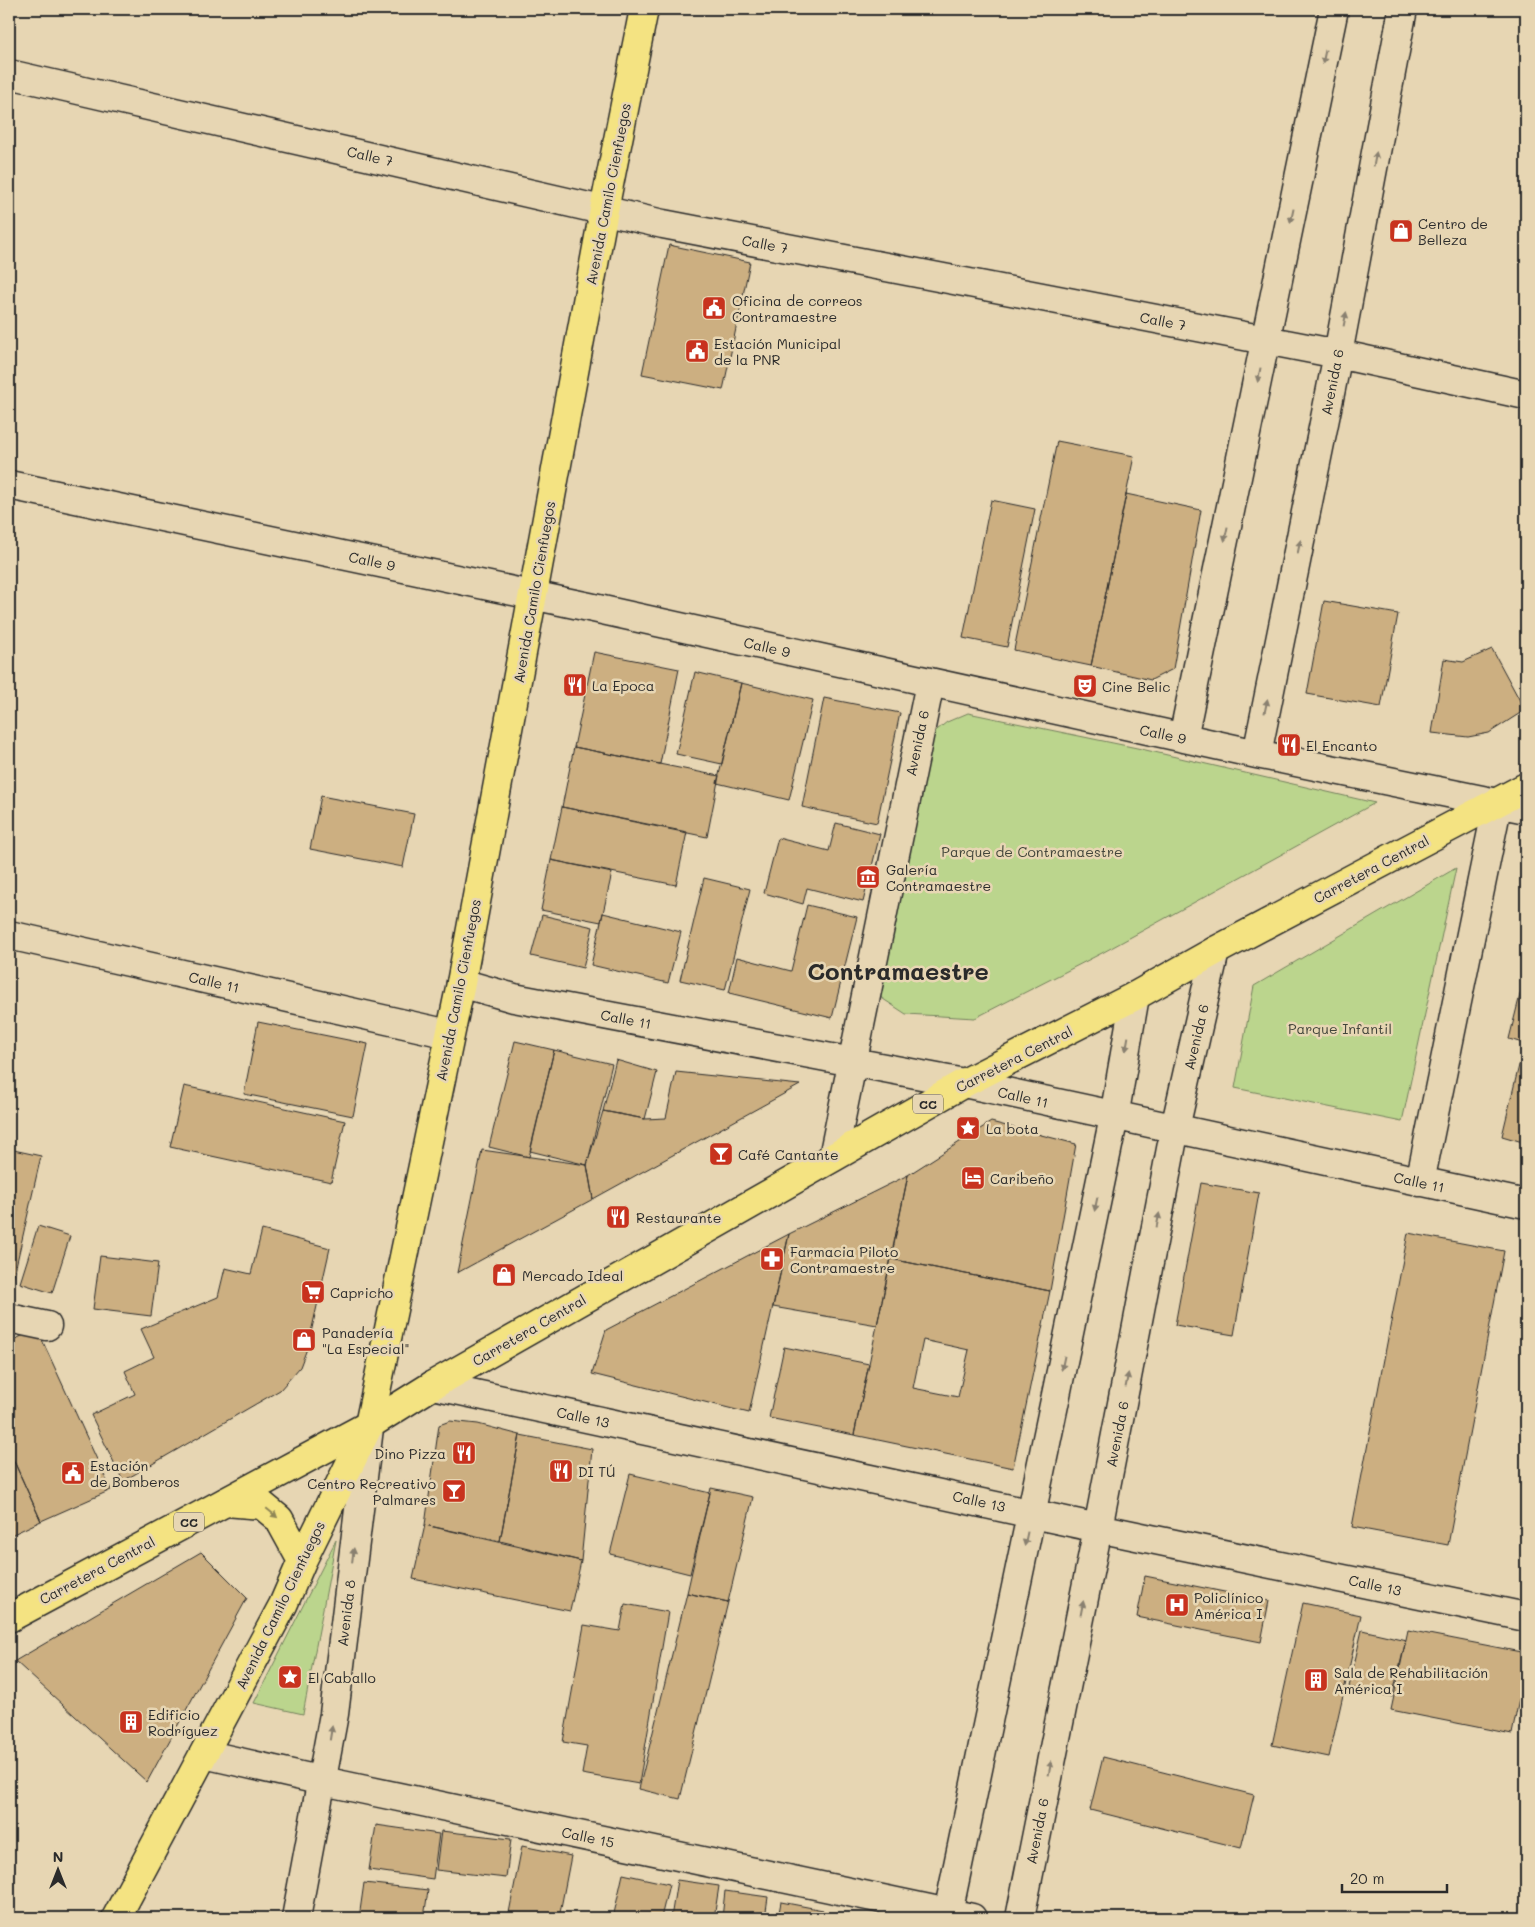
<svg xmlns="http://www.w3.org/2000/svg" width="1535" height="1927" font-family="Mali,sans-serif">
<style>
.green{fill:#bbd58d;stroke:#73805c}
.building{fill:#ccaf81;stroke:#2b2b2b;fill-rule:evenodd}
.lines{fill:none;stroke-linecap:round;stroke-linejoin:round}
.minor-casing{stroke:#2b2b2b;stroke-width:31}
.major-casing{stroke:#2b2b2b;stroke-width:31}
.highway-casing{stroke:#2b2b2b;stroke-width:31}
.minor{stroke:#e7d6b3;stroke-width:28}
.major{stroke:#f4e382;stroke-width:28}
.highway{stroke:#f4e382;stroke-width:28}
.oneway{fill:#89806f}
.oneway2{fill:#908756}
.labels{text-anchor:middle;dominant-baseline:central;stroke-width:5;stroke-linejoin:round;paint-order:stroke}
.shield{fill:#e7d6b3;stroke:#635e54;stroke-width:1}
.shield-label{font-size:12px;font-weight:bold;fill:#2b2b2b}
.street-label{font-size:14px;fill:#2b2b2b;stroke:#e7d6b3}
.poi-label{font-size:14px;fill:#2b2b2b;stroke:#e7d6b3;text-anchor:start}
.park-label{font-size:14px;fill:#41443a;stroke:#e7d6b3}
.town-label{font-size:24px;font-weight:bold;fill:#2b2b2b;stroke:#e7d6b3}
</style>
<rect width="100%" height="100%" fill="#e7d6b3"/>
<filter id="ink" filterUnits="userSpaceOnUse"><feTurbulence type="fractalNoise" baseFrequency=".02" numOctaves="2"/><feDisplacementMap in="SourceGraphic" scale="10" xChannelSelector="R" yChannelSelector="G"/><feConvolveMatrix kernelMatrix="1 2 1 2 8 2 1 2 1" color-interpolation-filters="sRGB"/></filter>
<g filter="url(#ink)">
<path class="green" d="M968 713 1137 748 1375 803 1102 953 975 1018 906 1014 880 997 898 884 933 733 947 722Z
M1456 868 1402 1122 1235 1088 1254 986Z
M336 1540 303 1714 254 1703Z"/>
<path class="building" d="M669 245 750 262 723 390 642 374Z
M1057 441 1134 456 1091 666 1014 650Z
M1126 494 1201 510 1173 669 1151 680 1091 666Z
M991 500 1035 509 1007 647 963 638Z
M1324 601 1398 614 1381 707 1307 694Z
M1492 649 1525 710 1489 733 1468 737 1432 733 1444 659 1463 662Z
M594 652 679 669 660 764 574 747Z
M695 672 741 683 722 764 676 754Z
M741 683 813 700 789 800 717 783Z
M824 698 900 713 877 823 802 807Z
M574 747 719 776 707 837 562 807Z
M321 796 414 814 403 867 310 849Z
M562 807 687 832 676 885 551 860Z
M836 823 880 834 863 902 807 888 803 904 764 893 778 838 829 851Z
M551 860 612 873 601 922 541 910Z
M704 878 750 889 725 990 680 980Z
M807 905 857 917 832 1018 729 993 737 957 791 971Z
M603 913 681 932 668 983 591 965Z
M542 915 593 927 583 968 531 956Z
M1526 971V992L1521 991Z
M1521 991 1526 992V1044L1509 1039Z
M258 1022 368 1044 353 1116 244 1094Z
M515 1041 554 1050 529 1157 489 1147Z
M554 1050 612 1064 587 1165 530 1151Z
M1521 1057 1526 1058V1143L1502 1136Z
M616 1060 657 1072 645 1119 603 1111Z
M676 1072 800 1085 593 1199 587 1165 603 1111 645 1119 666 1118Z
M184 1086 345 1121 331 1182 170 1147Z
M991 1122 1076 1144 1050 1291 891 1259 908 1175Z
M9 1149 41 1156 12 1284H9Z
M482 1150 587 1165 593 1199 457 1273Z
M908 1175 877 1325 773 1307 789 1234Z
M1201 1183 1259 1193 1234 1335 1175 1325Z
M38 1226 70 1236 52 1293 20 1283Z
M262 1230 330 1248 308 1346 300 1367 280 1390 123 1481 91 1415 135 1394 125 1371 154 1357 141 1329 218 1297 225 1268 251 1274Z
M1408 1233 1504 1251 1448 1545 1352 1527Z
M789 1234 749 1413 592 1374 606 1330Z
M100 1256 158 1263 151 1316 93 1309Z
M891 1259 1050 1291 1013 1468 854 1435ZM923 1340 969 1350 958 1397 913 1388Z
M37 1329 111 1490 41 1521 9 1450V1342Z
M784 1347 869 1364 854 1435 769 1418Z
M450 1421 478 1424 520 1435 500 1541 425 1525 439 1425Z
M520 1435 592 1449 581 1561 500 1541Z
M12 1457 41 1521 9 1536V1459Z
M630 1474 710 1493 690 1574 610 1554Z
M711 1488 753 1497 728 1602 687 1593Z
M425 1525 581 1561 570 1611 413 1579Z
M201 1552 247 1598 147 1782 15 1661Z
M1145 1576 1269 1601 1261 1642 1137 1617Z
M687 1593 728 1602 680 1799 639 1789Z
M1303 1603 1361 1615 1329 1757 1272 1745Z
M625 1604 668 1612 639 1784 582 1774 587 1746 563 1742 584 1625 620 1631Z
M1362 1630 1406 1640 1392 1697 1349 1687Z
M1408 1630 1526 1653V1665L1512 1734 1391 1710Z
M1103 1757 1254 1795 1241 1848 1090 1810Z
M376 1825 439 1834 433 1879 369 1870Z
M441 1831 511 1839 506 1878 436 1870Z
M522 1846 571 1856 559 1918H508Z
M623 1874 669 1884 661 1918H613Z
M677 1880 719 1886 714 1918H671Z
M364 1883 428 1890 424 1918H359Z
M725 1891 768 1897 765 1918H722Z
M781 1902 823 1910 821 1918H778Z"/>
<g class="lines">
<defs>
<path id="minor" d="M9 74 663 224 1338 354 1526 395
M9 485 589 607 1257 754 1526 809
M1183 738 1334 9
M1257 754 1338 354 1403 9
M9 935 449 1034
M461 983 514 998 964 1083 1526 1204
M833 1157 930 683
M1420 1182 1498 802
M9 1318 47 1326
M433 1385 1098 1528 1526 1617
M204 1754 323 1781 972 1918
M948 1913 1114 1117 1135 996
M296 1918 334 1714 369 1428
M1020 1918 1098 1528 1175 1128 1215 951"/>
<path id="major" d="M226 1502 262 1505 279 1519 302 1561
M116 1918 283 1605 302 1561 369 1425 461 983 604 210 644 9"/>
<path id="highway" d="M9 1618 369 1425 433 1385 964 1083 1135 996 1215 951 1526 787"/>
</defs>
<use href="#minor" class="minor-casing"/>
<use href="#major" class="major-casing"/>
<use href="#highway" class="highway-casing"/>
<use href="#minor" class="minor"/>
<use href="#major" class="major"/>
<use href="#highway" class="highway"/>
</g>
<defs><path id="oneway-solid" d="M-6-.8H1V-3.2L6.5 0L1 3.2V.8H-6Z" transform="scale(1.25)"/></defs>
<g class="oneway">
<use href="#oneway-solid" transform="translate(1324 57) rotate(102)"/>
<use href="#oneway-solid" transform="translate(1375 159) rotate(-79)"/>
<use href="#oneway-solid" transform="translate(1292 216) rotate(102)"/>
<use href="#oneway-solid" transform="translate(1345 319) rotate(-79)"/>
<use href="#oneway-solid" transform="translate(1259 375) rotate(102)"/>
<use href="#oneway-solid" transform="translate(1226 534) rotate(102)"/>
<use href="#oneway-solid" transform="translate(1299 547) rotate(-78)"/>
<use href="#oneway-solid" transform="translate(1266 706) rotate(-78)"/>
<use href="#oneway-solid" transform="translate(1127 1044) rotate(100)"/>
<use href="#oneway-solid" transform="translate(1096 1204) rotate(102)"/>
<use href="#oneway-solid" transform="translate(1158 1220) rotate(-79)"/>
<use href="#oneway-solid" transform="translate(1063 1363) rotate(102)"/>
<use href="#oneway-solid" transform="translate(1127 1380) rotate(-79)"/>
<use href="#oneway-solid" transform="translate(1026 1539) rotate(102)"/>
<use href="#oneway-solid" transform="translate(353 1555) rotate(-83)"/>
<use href="#oneway-solid" transform="translate(1082 1608) rotate(-79)"/>
<use href="#oneway-solid" transform="translate(331 1733) rotate(-81)"/>
<use href="#oneway-solid" transform="translate(1050 1768) rotate(-79)"/>
</g>
<use class="oneway2" href="#oneway-solid" transform="translate(272 1513) rotate(40)"/>
</g>
<defs>
<symbol id="shop-square" viewBox="-11 -11 22 22"><rect x="-9" y="-9" width="18" height="18" rx="4" fill="#c8321e" stroke="#e7d6b3"/><path d="M-5-2.5h2.3a2.7 3.5 0 0 1 5.4 0H5L5.5 6h-11ZM-1.5-2.5h3a1.5 2.3 0 0 0-3 0Z" fill="#fff"/></symbol>
<symbol id="civic-square" viewBox="-11 -11 22 22"><rect x="-9" y="-9" width="18" height="18" rx="4" fill="#c8321e" stroke="#e7d6b3"/><path d="M-.6-6.5H3V-4.5H.6V-3L4-1V1h2V6H-6V1h2V-1L-.6-3ZM-1.2 2.5V6h2.4V2.5Z" fill="#fff"/></symbol>
<symbol id="restaurant-square" viewBox="-11 -11 22 22"><rect x="-9" y="-9" width="18" height="18" rx="4" fill="#c8321e" stroke="#e7d6b3"/><path d="M-5-6h1v4h1v-4h1v4h1v-4h1v5L-1.5 .5V6h-2V.5L-5-1ZM5-6V6H3V1.5H1.5Q1.5-4 5-6Z" fill="#fff"/></symbol>
<symbol id="theatre-square" viewBox="-11 -11 22 22"><rect x="-9" y="-9" width="18" height="18" rx="4" fill="#c8321e" stroke="#e7d6b3"/><path d="M-5-5.5Q0-4 5-5.5V0Q5 5 0 6Q-5 5-5 0ZM-3.3-2.5H-1v1.5H-3.3ZM1-2.5H3.3v1.5H1ZM-2.8 1Q0 5.5 2.8 1Z" fill="#fff"/></symbol>
<symbol id="museum-square" viewBox="-11 -11 22 22"><rect x="-9" y="-9" width="18" height="18" rx="4" fill="#c8321e" stroke="#e7d6b3"/><path d="M0-6L6-3V-2H-6V-3ZM-5-1h2V3h-2ZM-1-1h2V3h-2ZM3-1h2V3H3ZM-6 4H6V6H-6Z" fill="#fff"/></symbol>
<symbol id="sight-square" viewBox="-11 -11 22 22"><rect x="-9" y="-9" width="18" height="18" rx="4" fill="#c8321e" stroke="#e7d6b3"/><path d="M0-6L1.8-2.2L6-1.7L2.9 1.2L3.7 5.4L0 3.3L-3.7 5.4L-2.9 1.2L-6-1.7L-1.8-2.2Z" fill="#fff"/></symbol>
<symbol id="bar-square" viewBox="-11 -11 22 22"><rect x="-9" y="-9" width="18" height="18" rx="4" fill="#c8321e" stroke="#e7d6b3"/><path d="M-6-5H6L.8 .8V4.5H3.5V6h-7V4.5H-.8V.8Z" fill="#fff"/></symbol>
<symbol id="hotel-square" viewBox="-11 -11 22 22"><rect x="-9" y="-9" width="18" height="18" rx="4" fill="#c8321e" stroke="#e7d6b3"/><path d="M-6-4.5h1.5V1H6V5H4.5V3h-9V5H-6ZM-4 0a1.8 1.8 0 1 1 3.6 0ZM.5 0V-2.5h3Q6-2.5 6 0Z" fill="#fff"/></symbol>
<symbol id="pharmacy-square" viewBox="-11 -11 22 22"><rect x="-9" y="-9" width="18" height="18" rx="4" fill="#c8321e" stroke="#e7d6b3"/><path d="M-2-6h4v4h4v4h-4v4h-4v-4h-4v-4h4Z" fill="#fff"/></symbol>
<symbol id="supermarket-square" viewBox="-11 -11 22 22"><rect x="-9" y="-9" width="18" height="18" rx="4" fill="#c8321e" stroke="#e7d6b3"/><path d="M-6-5.5h2.5l.6 2H6L4.5 2H-2.5L-4.4-4H-6ZM-1.5 3.2a1.3 1.3 0 1 0 .1 0ZM3 3.2a1.3 1.3 0 1 0 .1 0Z" fill="#fff"/></symbol>
<symbol id="hospital-square" viewBox="-11 -11 22 22"><rect x="-9" y="-9" width="18" height="18" rx="4" fill="#c8321e" stroke="#e7d6b3"/><path d="M-5-5h3v3.5h4V-5h3V5h-3V1.5h-4V5h-3Z" fill="#fff"/></symbol>
<symbol id="building-square" viewBox="-11 -11 22 22"><rect x="-9" y="-9" width="18" height="18" rx="4" fill="#c8321e" stroke="#e7d6b3"/><path d="M-4-6H4V6H1V3H-1V6H-4ZM-2.5-4.3h1.7v1.8h-1.7ZM.8-4.3h1.7v1.8H.8ZM-2.5-1h1.7V.8h-1.7ZM.8-1h1.7V.8H.8Z" fill="#fff"/></symbol>
</defs>
<g fill-rule="evenodd">
<use href="#shop-square" x="1387" y="217" width="28" height="28"/>
<use href="#civic-square" x="700" y="294" width="28" height="28"/>
<use href="#civic-square" x="683" y="337" width="28" height="28"/>
<use href="#restaurant-square" x="561" y="671" width="28" height="28"/>
<use href="#theatre-square" x="1071" y="672" width="28" height="28"/>
<use href="#restaurant-square" x="1275" y="731" width="28" height="28"/>
<use href="#museum-square" x="854" y="863" width="28" height="28"/>
<use href="#sight-square" x="954" y="1114" width="28" height="28"/>
<use href="#bar-square" x="707" y="1140" width="28" height="28"/>
<use href="#hotel-square" x="959" y="1164" width="28" height="28"/>
<use href="#restaurant-square" x="604" y="1203" width="28" height="28"/>
<use href="#pharmacy-square" x="758" y="1245" width="28" height="28"/>
<use href="#shop-square" x="490" y="1261" width="28" height="28"/>
<use href="#supermarket-square" x="299" y="1278" width="28" height="28"/>
<use href="#shop-square" x="290" y="1326" width="28" height="28"/>
<use href="#restaurant-square" x="450" y="1439" width="28" height="28"/>
<use href="#restaurant-square" x="547" y="1457" width="28" height="28"/>
<use href="#civic-square" x="59" y="1459" width="28" height="28"/>
<use href="#bar-square" x="440" y="1477" width="28" height="28"/>
<use href="#hospital-square" x="1163" y="1591" width="28" height="28"/>
<use href="#sight-square" x="276" y="1663" width="28" height="28"/>
<use href="#building-square" x="1302" y="1666" width="28" height="28"/>
<use href="#building-square" x="117" y="1708" width="28" height="28"/>
</g>
<g class="labels">
<g class="shield">
<rect x="913" y="1094.5" width="30" height="19" rx="4"/>
<rect x="174" y="1512.5" width="30" height="19" rx="4"/>
</g>
<g class="shield-label">
<text x="928" y="1104">CC</text>
<text x="189" y="1522">CC</text>
</g>
<g class="street-label">
<text transform="translate(370 156) rotate(13)">Calle 7</text>
<text transform="translate(608 194) rotate(-79)">Avenida Camilo Cienfuegos</text>
<text transform="translate(765 244) rotate(11)">Calle 7</text>
<text transform="translate(1163 321) rotate(11)">Calle 7</text>
<text transform="translate(1332 382) rotate(-79)">Avenida 6</text>
<text transform="translate(372 561) rotate(12)">Calle 9</text>
<text transform="translate(534 592) rotate(-80)">Avenida Camilo Cienfuegos</text>
<text transform="translate(767 647) rotate(13)">Calle 9</text>
<text transform="translate(1163 734) rotate(12)">Calle 9</text>
<text transform="translate(917 743) rotate(-78)">Avenida 6</text>
<text transform="translate(1371 869) rotate(-28)">Carretera Central</text>
<text transform="translate(214 982) rotate(13)">Calle 11</text>
<text transform="translate(458 990) rotate(-79)">Avenida Camilo Cienfuegos</text>
<text transform="translate(626 1019) rotate(11)">Calle 11</text>
<text transform="translate(1196 1037) rotate(-77)">Avenida 6</text>
<text transform="translate(1014 1059) rotate(-27)">Carretera Central</text>
<text transform="translate(1023 1097) rotate(13)">Calle 11</text>
<text transform="translate(1419 1182) rotate(12)">Calle 11</text>
<text transform="translate(529 1330) rotate(-30)">Carretera Central</text>
<text transform="translate(583 1417) rotate(12)">Calle 13</text>
<text transform="translate(1117 1434) rotate(-79)">Avenida 6</text>
<text transform="translate(979 1501) rotate(12)">Calle 13</text>
<text transform="translate(97 1570) rotate(-28)">Carretera Central</text>
<text transform="translate(1375 1585) rotate(12)">Calle 13</text>
<text transform="translate(280 1605) rotate(-64)">Avenida Camilo Cienfuegos</text>
<text transform="translate(346 1613) rotate(-83)">Avenida 8</text>
<text transform="translate(1037 1831) rotate(-79)">Avenida 6</text>
<text transform="translate(588 1837) rotate(12)">Calle 15</text>
</g>
<g class="poi-label">
<text x="1418" y="223">Centro de<tspan x="1418" dy="16">Belleza</tspan></text>
<text x="732" y="300">Oficina de correos<tspan x="732" dy="16">Contramaestre</tspan></text>
<text x="714" y="343">Estación Municipal<tspan x="714" dy="16">de la PNR</tspan></text>
<text x="592" y="685">La Epoca</text>
<text x="1102" y="686">Cine Belic</text>
<text x="1306" y="745">El Encanto</text>
<text x="886" y="869">Galería<tspan x="886" dy="16">Contramaestre</tspan></text>
<text x="986" y="1128">La bota</text>
<text x="738" y="1154">Café Cantante</text>
<text x="990" y="1178">Caribeño</text>
<text x="636" y="1217">Restaurante</text>
<text x="790" y="1251">Farmacia Piloto<tspan x="790" dy="16">Contramaestre</tspan></text>
<text x="522" y="1275">Mercado Ideal</text>
<text x="330" y="1292">Capricho</text>
<text x="322" y="1332">Panadería<tspan x="322" dy="16">"La Especial"</tspan></text>
<text x="446" y="1453" text-anchor="end">Dino Pizza</text>
<text x="90" y="1465">Estación<tspan x="90" dy="16">de Bomberos</tspan></text>
<text x="578" y="1471">DI TÚ</text>
<text x="436" y="1483" text-anchor="end">Centro Recreativo<tspan x="436" dy="16">Palmares</tspan></text>
<text x="1194" y="1597">Policlínico<tspan x="1194" dy="16">América I</tspan></text>
<text x="1334" y="1672">Sala de Rehabilitación<tspan x="1334" dy="16">América I</tspan></text>
<text x="308" y="1677">El Caballo</text>
<text x="148" y="1714">Edificio<tspan x="148" dy="16">Rodríguez</tspan></text>
</g>
<g class="park-label">
<text x="1032" y="851">Parque de Contramaestre</text>
<text x="1340" y="1028">Parque Infantil</text>
</g>
<g class="town-label">
<text x="898" y="970">Contramaestre</text>
</g>
</g>
<rect width="1535" height="1927" fill="none" stroke="#e7d6b3" stroke-width="30"/>
<rect x="15" y="15" width="1505" height="1897" fill="none" stroke="#2b2b2b" stroke-width="2" filter="url(#ink)"/>
<g transform="translate(58 1870)" stroke="#e7d6b3" stroke-width="4" paint-order="stroke">
<path d="M0-4L9 19L0 12L-9 19Z" fill="#2b2b2b"/>
<text y="-8" font-size="14" font-weight="bold" text-anchor="middle" fill="#2b2b2b">N</text>
</g>
<path d="M1342 1884v8h105v-8" fill="none" stroke="#2b2b2b" stroke-width="2.5"/>
<text x="1350" y="1884" font-size="15" fill="#2b2b2b" stroke="#e7d6b3" stroke-width="4" paint-order="stroke">20 m</text>
</svg>
